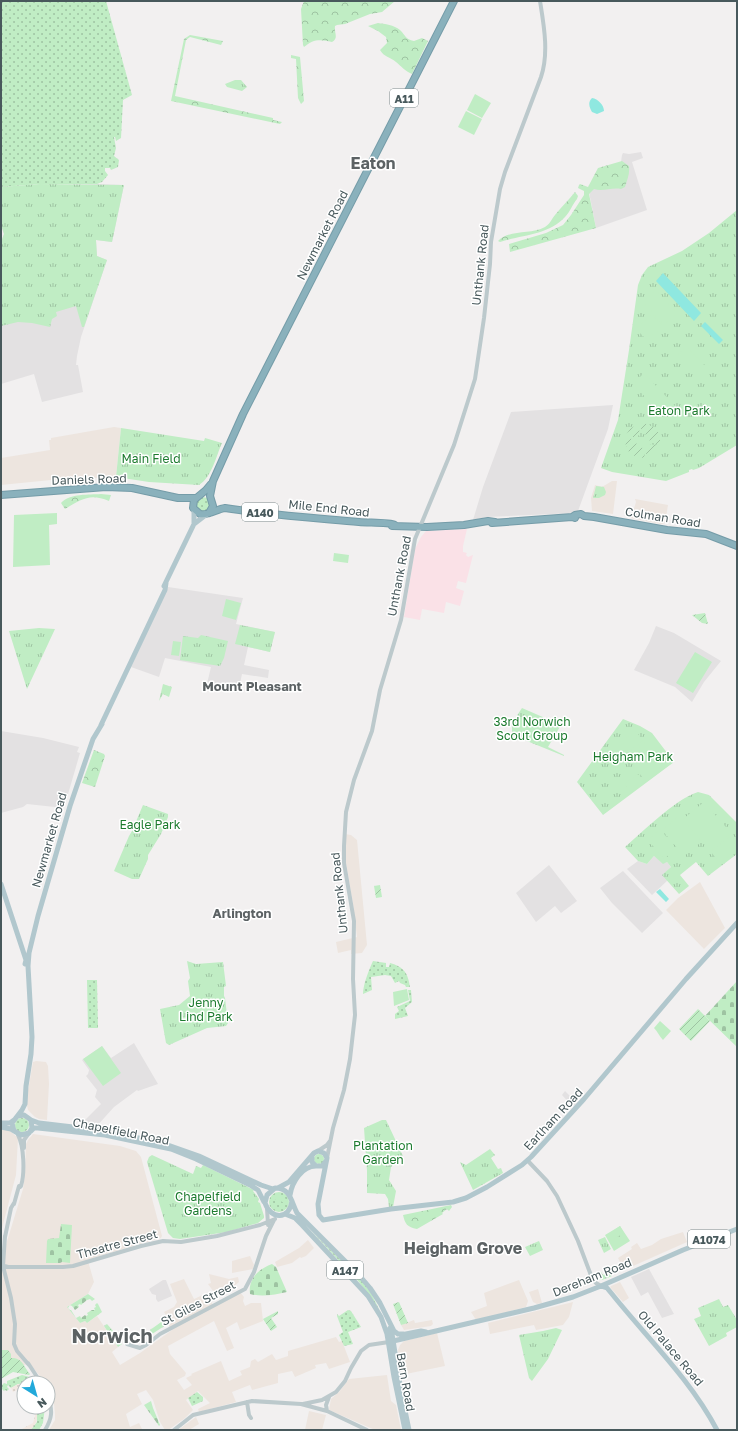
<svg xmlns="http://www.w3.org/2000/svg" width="738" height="1431" font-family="'Golos Text',sans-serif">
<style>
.commercial{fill:#ede5df}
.education{fill:#e3e1e2}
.medical{fill:#fae1e7}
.grass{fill:url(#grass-dots)}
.forest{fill:url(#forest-crowns)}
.sand{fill:url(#sand-dots)}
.cemetery{fill:url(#cemetery-stones)}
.park{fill:url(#park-tufts)}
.garden{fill:url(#garden-furrows)}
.pitch{fill:#c0edc4}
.water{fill:#8fe8e0}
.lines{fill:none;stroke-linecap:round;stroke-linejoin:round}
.highway-casing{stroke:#759ca8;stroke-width:8}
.minor{stroke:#bcc9cc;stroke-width:4}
.major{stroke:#b1c7cd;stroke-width:5}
.highway{stroke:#8ab1bc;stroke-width:6}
.labels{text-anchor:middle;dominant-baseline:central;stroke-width:3;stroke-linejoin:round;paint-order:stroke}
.shield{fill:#fff;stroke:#7f8b8d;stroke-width:1}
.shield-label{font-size:11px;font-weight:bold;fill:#48595c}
.street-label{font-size:12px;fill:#48595c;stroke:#fff}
.park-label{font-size:12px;fill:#1c7b2e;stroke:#fff}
.neighbourhood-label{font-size:13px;font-weight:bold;fill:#5c6264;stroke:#fff}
.district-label{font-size:16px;font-weight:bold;fill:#5c6264;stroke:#fff}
.town-label{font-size:20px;font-weight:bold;fill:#5c6264;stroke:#fff}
</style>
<defs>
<pattern id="grass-dots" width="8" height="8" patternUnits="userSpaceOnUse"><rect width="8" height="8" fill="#c0edc4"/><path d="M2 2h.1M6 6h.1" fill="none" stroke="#9ec3a2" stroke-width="1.8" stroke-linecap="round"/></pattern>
<pattern id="forest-crowns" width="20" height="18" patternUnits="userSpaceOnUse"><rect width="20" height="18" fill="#c0edc4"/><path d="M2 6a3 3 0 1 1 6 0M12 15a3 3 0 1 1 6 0" fill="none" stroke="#9ec3a2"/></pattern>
<pattern id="sand-dots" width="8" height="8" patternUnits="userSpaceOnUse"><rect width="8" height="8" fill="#f2e8e1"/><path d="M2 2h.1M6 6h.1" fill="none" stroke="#d1c9c3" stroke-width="1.8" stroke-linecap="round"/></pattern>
<pattern id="cemetery-stones" width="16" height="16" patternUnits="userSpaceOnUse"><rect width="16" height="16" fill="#c0edc4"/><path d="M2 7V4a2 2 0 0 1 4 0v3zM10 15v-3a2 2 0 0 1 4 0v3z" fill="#9ec3a2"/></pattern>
<pattern id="park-tufts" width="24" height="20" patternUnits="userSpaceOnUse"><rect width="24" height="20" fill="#c0edc4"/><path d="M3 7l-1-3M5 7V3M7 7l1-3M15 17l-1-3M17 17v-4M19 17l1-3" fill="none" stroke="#9ec3a2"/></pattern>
<pattern id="garden-furrows" width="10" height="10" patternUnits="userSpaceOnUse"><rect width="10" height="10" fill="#c0edc4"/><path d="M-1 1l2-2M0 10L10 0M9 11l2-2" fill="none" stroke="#9ec3a2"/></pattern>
</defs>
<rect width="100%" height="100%" fill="#f2f0f0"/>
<path class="commercial" d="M114 427 121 428 116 477 51 480 1 485V458L50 450 49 440H51V438Z
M612 481H617L613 514 592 511 591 498 595 485 602 487Z
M635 499 668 505 665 523 661 524 631 518 636 502Z
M345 834 351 835 357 840 367 945 362 953 351 954V950L338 953 336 942 357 937 353 904 346 863Z
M700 882 725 928 704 949 666 910 678 898Z
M36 1061 46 1062 48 1066 49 1084 47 1120 39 1119 35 1117 28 1110 26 1102 33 1062Z
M1 1130H9L18 1138 16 1175 1 1232Z
M33 1134 120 1146 136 1151 141 1157 162 1236 161 1238 96 1257 88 1261 94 1282 88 1294 67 1307 80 1323 85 1321 87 1323 97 1316 118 1347 112 1352 120 1365 140 1353 172 1330 168 1325 171 1323 164 1312 174 1307 177 1302 170 1284 184 1279 194 1299 207 1293 213 1305 239 1291 244 1297 243 1301 245 1306 251 1303H261L263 1321 240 1330 237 1322 226 1328 234 1348 227 1351 214 1321 168 1346 170 1354 186 1373 185 1376 177 1380 184 1390 192 1385 186 1378 192 1375 191 1374 221 1361 229 1381 242 1375 240 1371 250 1367 251 1361 255 1359 258 1362 272 1354 276 1360 288 1356V1351L336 1337 339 1342 342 1341 350 1362 329 1369 326 1363 315 1365 316 1368 295 1377 292 1371 278 1374V1383L252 1390 250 1385 232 1392 236 1402 199 1412 198 1409 210 1403 198 1391 186 1400 193 1410 184 1419 168 1430H165L160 1422 153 1400 146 1390 137 1394 142 1404 126 1414 130 1427 139 1423 142 1429 146 1430H49L55 1420V1414L54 1404 48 1393V1383H43L39 1375 30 1364 10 1367 1 1370V1266L3 1264 1 1261 23 1189 25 1173 26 1144 28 1140Z
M683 1232 687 1242 624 1270 618 1258 632 1249 631 1247 637 1243 641 1249 652 1245 661 1239Z
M308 1240 314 1248 306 1256 301 1258 300 1257 292 1263 277 1267 275 1262 299 1248Z
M250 1256 254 1265 253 1269 232 1273V1261Z
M209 1274 229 1279 238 1277 239 1282 233 1287 216 1295 208 1284 211 1283Z
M519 1280 528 1301 526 1307 476 1320 471 1312 487 1306 484 1293Z
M620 1282 629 1298 623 1302 610 1287 611 1286Z
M538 1289 542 1303 537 1304 533 1302 529 1292Z
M573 1302 569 1317 563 1325 536 1330 534 1325 490 1334 488 1323Z
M414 1320 415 1323 432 1320 433 1324 431 1326 404 1330 401 1325Z
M437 1333 445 1366 401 1375 398 1350 400 1345 404 1341Z
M387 1375 391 1401 396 1405 401 1430H375L329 1410 331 1399 339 1392 349 1379Z
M309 1411 326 1415 322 1430H305Z
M196 1417 199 1424 189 1430H178Z"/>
<path class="education" d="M641 152 643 158 632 162 647 210 596 228 589 192 595 179 621 162 622 155 623 153 629 154Z
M97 184 124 185 112 242 96 240 97 256 107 260 81 337 77 356 76 365H78L83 392 42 402 34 374 1 384V255H2L1 242 4 234 1 225V187Z
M613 405 608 429 578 511 575 513 487 517 473 520 483 487 511 412Z
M168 587 243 598 236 624 275 632 270 652 248 647 244 665 269 670 268 678 242 674 238 693 206 688 211 667 165 658 159 677 131 667Z
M656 626 674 633 721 661 704 682 692 702 675 687 634 670 649 643Z
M1 731 43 738 79 747 77 752 80 753 64 808 27 804 23 807 1 813Z
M654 856 663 863 667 862 671 867 663 875 668 880 652 895 627 869 638 861 647 864Z
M549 865 577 901 561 913 555 906 536 922 516 893Z
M623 871 663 913 642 933 612 903 600 888Z
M134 1043 158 1084 138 1091 137 1090 114 1107 96 1127 81 1124 101 1104 95 1097 97 1090 86 1076 88 1074 89 1070 82 1060 102 1046 111 1058Z
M565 1091 577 1103 573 1107 562 1095Z
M649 1269 674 1314 662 1318 648 1292 641 1296 631 1277Z
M163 1280H166L172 1296 158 1302 156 1299V1295L152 1294 149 1289Z"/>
<path class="medical" d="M467 529 463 546V552L467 553 466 555 468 557 473 555 466 583 458 581 456 588 464 591 460 606 446 602 444 613 422 609 420 620 404 617 415 549 421 537 426 531Z"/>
<path class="grass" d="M1 1H106L132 95 123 100 121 138 116 141 115 137H114L116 148 114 156 119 160 118 167 111 170 110 168H105V171L108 175 102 182 97 184H40L1 187Z
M202 497 208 498 211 508 204 513 196 508 197 500Z
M373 961 386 963V967H389L390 963C404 967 408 973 410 987H406L405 985 400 983 399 981 395 983 391 976 385 975 371 977 372 990 363 994C363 984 369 970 373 961Z
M87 980H97L98 1028H88Z
M408 990H411L412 1002 405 1008 408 1016 395 1019V1014L399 1011 397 1007 410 1001Z
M15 1125a7 7 0 1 1 14 0a7 7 0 1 1-14 0Z
M314 1159a5 5 0 1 1 10 0a5 5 0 1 1-10 0Z
M269 1202a10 10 0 1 1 20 0a10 10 0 1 1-20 0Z
M311 1231 363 1282 372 1295 380 1311 359 1282Z
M601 1272 603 1275 610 1272 612 1276 602 1280H598L594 1275Z
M348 1310 351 1311 361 1327 348 1332 353 1344 344 1346 339 1335 343 1332 337 1316V1314L339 1316Z
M22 1375 30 1377 34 1381V1383H35L18 1384 11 1388 8 1385 7 1387 9 1389 7 1391 5 1390 4 1391 1 1388V1386L4 1383 7 1384V1381Z
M197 1392 203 1397V1401L192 1406 188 1398Z
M36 1407H45L43 1423 39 1430H30L37 1422Z"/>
<path class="forest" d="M304 1H395L382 12 370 14 345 24 337 25 335 26C334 33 339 38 332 42 320 39 313 39 304 47L303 45 301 9Z
M378 23C385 24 394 25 400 30 406 36 405 39 414 41L422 38 428 41 412 74C405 71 401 66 396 62 390 57 384 57 380 50L387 43 386 37 378 31 368 26Z
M190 35 223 41 221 45 190 37 186 40 175 96 273 118V120L282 122 280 124 171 101 184 39Z
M291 55 300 57 304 101 301 104 298 98 296 59 291 58Z
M622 161 629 166C630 174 627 180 625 187L621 189C612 187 603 192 594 189L589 194 596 228 510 252 509 244 546 233 563 225 571 215 584 195V191L578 188 579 185 580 184 588 187 598 168Z
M575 192 578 196 577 199C572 205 570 212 565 217 549 235 521 235 500 242L498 241C510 229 530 235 545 227 550 224 551 220 555 215 561 207 569 200 575 192Z
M101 494 111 495 109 501C90 493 82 499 65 509L61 503C70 493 89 495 101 494Z
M94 750 104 754 105 756 95 787 82 783Z
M277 1194 281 1195 287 1200V1205L279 1200 274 1199 273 1196Z
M451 1205 452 1207 449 1211 447 1209 442 1213 443 1214 417 1229C407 1227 405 1224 403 1215Z"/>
<path class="sand" d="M18 1384H24V1394L21 1388 13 1392 11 1388Z
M33 1407H36C38 1417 38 1424 30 1430H20L33 1423 36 1413Z"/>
<path class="cemetery" d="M737 981V1047L705 1016Z
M61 1224 72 1225 70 1263 62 1262 60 1263H46L47 1241 48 1239 59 1238Z
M272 1264 276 1267 287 1292C275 1295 261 1297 250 1294 248 1278 259 1269 272 1264Z
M88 1294 95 1299 92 1301 90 1299 87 1300 81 1305 80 1304 78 1305 79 1307 75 1310 72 1306 70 1305 68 1308 70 1310H71L76 1318 80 1316 81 1318 85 1315 86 1316 88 1315 87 1313 92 1310H95L94 1308 96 1307 95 1305 97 1303 98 1304 102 1312 87 1323 85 1321 80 1323 67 1307Z
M151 1401 153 1408 160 1425 159 1426 144 1405Z"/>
<path class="park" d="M235 80H241L247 87 242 91 227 87 225 84Z
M40 184 124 185 112 242 96 240 97 256 107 260 84 327H82L76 306 56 312 57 316 52 319 50 327 32 323 18 322 1 326V255H2L1 242 4 234 1 225V187Z
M737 210V445L699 468 693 470 692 469 689 470V472L666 481 612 472 601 468 618 420 629 350 638 285 642 275 648 267 682 251 709 233Z
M121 428 204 441 205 438 222 443C216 456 212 477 199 485L149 482 116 477Z
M596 486 604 487 606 492 605 495 599 498H593Z
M240 625 275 632 270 652 235 644Z
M39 628 55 629 27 689 9 631Z
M201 635 228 641 224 658 220 666 180 660 183 636 198 638Z
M163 684 172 687 169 697 163 694 159 701Z
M522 708 561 725 548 747 564 755V756L512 735V723Z
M623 719 640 726 652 733 674 762 603 815 577 782Z
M698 792 709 795 737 823V854L708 876 696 862 680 875 689 886 679 894 662 875 671 867 667 862 663 864 654 856 647 864 638 861 625 847C645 830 674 800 698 792Z
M143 805 168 814V817L161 834 148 855V859L139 879H132L114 871 129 836 132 831Z
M187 961 196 964 223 962 226 986 224 987V996L225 998 228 1023 226 1026 207 1028 169 1045 166 1043 160 1009 179 1005 190 996 188 981 190 978Z
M382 1120H386L403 1156 391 1167 389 1180 396 1191 393 1207H389L388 1199 385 1194 367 1193V1171L364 1128Z
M490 1149 495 1155 491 1158 498 1169 501 1168 503 1173 473 1190 460 1162 466 1165Z
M152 1155 193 1174 196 1166 201 1168 203 1165 254 1190 253 1191 259 1199 258 1202 260 1203 264 1216V1218L258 1223 227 1232 180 1239 173 1238 168 1233 147 1162 149 1157Z
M620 1226 630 1241 614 1251 605 1235Z
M605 1237 611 1249 604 1253 598 1240Z
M539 1241 543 1250 530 1256 525 1247Z
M719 1299 723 1307 728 1305 737 1320V1327L726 1333 727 1336 709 1346 694 1319 701 1316 698 1308Z
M556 1328 562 1330 548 1359 532 1381 529 1378 519 1335 543 1331Z"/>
<path class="garden" d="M640 423 647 424 655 428 647 435 642 433Z
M638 424 640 434 636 438 626 435 630 429Z
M657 430 660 437V445L650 442 649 437Z
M626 437 635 440 637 445 629 452 626 446Z
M649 444 660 446 654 454 647 458 645 447Z
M638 447 643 448 645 458 637 457 631 454Z
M705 613 708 624 702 623 692 615Z
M380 885 382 897 376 898 374 886Z
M698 1009 710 1021 691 1041 679 1029Z
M399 1302 408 1323 401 1325 393 1304Z
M278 1311V1314L271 1318 277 1327 271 1331 263 1319Z
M164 1320 166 1325 152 1334 150 1330Z
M107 1324 114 1332 116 1331 118 1334 117 1336 122 1344 118 1347 104 1326Z
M1 1350H8L11 1354V1358C23 1358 23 1366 30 1374L29 1375 13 1372 1 1379Z"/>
<path class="pitch" d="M475 94 491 103 482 118 467 110Z
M466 111 482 119 474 135 458 127Z
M656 290 677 313 664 325 643 302Z
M652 314 663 326 647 340 636 329Z
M686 346 709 370 699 380 676 357Z
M644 373 675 406 663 417 635 386 636 381Z
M168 451 178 452 176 467 166 466Z
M57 513V524L49 525 50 565 13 567 14 515Z
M334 553 349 555 348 563 333 561Z
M226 599 241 603 236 620 222 616Z
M173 641 181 642 179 656 171 655Z
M695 652 712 662 693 693 676 683Z
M636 731 643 741 629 751 622 742V740Z
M652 737 672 763 646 782 627 757Z
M638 774 645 782 631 793 624 784Z
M704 802 731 833 710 851 683 819Z
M679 816 701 842 684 856 662 830Z
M660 829 676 849 664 859 648 840Z
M730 836 737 844V849L720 863 711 852Z
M407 989 409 1000 394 1006 393 992Z
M212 1002 215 1019 197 1021 195 1005Z
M660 1021 671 1031 663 1040C659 1036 658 1032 654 1028Z
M102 1046 121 1073 103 1086 83 1059Z
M620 1226 624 1233 611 1241 607 1235Z"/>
<path class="water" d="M592 98C598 99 604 105 604 111L597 114 592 112C590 108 587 103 592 98Z
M663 273 701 313 694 321 656 281Z
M705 322 723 340 719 344 701 326Z
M660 889 669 899 666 902 656 892Z"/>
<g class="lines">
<defs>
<path id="highway" d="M211 484 206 490 194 500 193 508 200 514C208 516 217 509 225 508 269 515 315 518 359 522 368 523 389 522 395 525
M1 495 106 487 132 488 178 498H195
M209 513 213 506 210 496 213 481 243 414 454 1
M572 517 575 515 581 514 584 516 594 517 667 530 706 534 737 546
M492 523 572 517 575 518
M392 526 427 527 464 525 488 521 495 522"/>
</defs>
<use href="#highway" class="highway-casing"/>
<path class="minor" d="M18 1135C24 1146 25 1173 21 1186L20 1187
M24 1148V1140L29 1133
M318 1151 327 1145 330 1141
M327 1158 333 1128 344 1090 350 1059 355 1015 353 979 354 921 344 863V846L346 812 354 780 372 731 380 690 401 620 415 539 454 445 475 379 484 318 490 264 491 242 500 189 505 172 541 77C549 53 544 26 540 1
M528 1161 547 1181 557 1196 578 1241 592 1278 596 1283 601 1286
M14 1204 19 1186
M267 1208 268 1225
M5 1236 3 1266 11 1298 15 1324 14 1344 17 1351 29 1365
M5 1237 11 1208 14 1203
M1 1265 8 1267H63L73 1266 141 1246 163 1241 181 1242 217 1236 260 1225 275 1219
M127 1344 140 1348 146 1345 160 1334 245 1289 254 1272 266 1236 274 1220
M28 1363 41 1383
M247 1402 249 1415 251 1418
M303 1404 322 1400 336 1392 345 1381 351 1368 361 1351 369 1345 389 1342
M327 1411 326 1405 329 1397
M45 1430C52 1419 53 1410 48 1398
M174 1430 193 1415 252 1401 301 1404 327 1411 367 1430"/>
<path class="major" d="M194 524V510
M164 586 194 524 207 514
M101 725 165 590 166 583
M1 884 26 960 25 964
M31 1120 39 1123 107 1131 165 1144 199 1156 261 1185 273 1189
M1 1123H10L14 1120
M1 1127 11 1129 21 1135 29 1133 32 1128 31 1120 24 1115 18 1116
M14 1131 12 1123 22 1110 25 1104 26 1086 31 1054 32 1037 28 966 29 953 38 916 70 806 93 739 102 724
M31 1131 34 1128H38L105 1135 171 1149 196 1159 250 1185 258 1190 264 1202
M312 1156V1162L316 1166H322L326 1161
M278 1188 289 1182 314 1153 318 1151 324 1153 327 1158 318 1204 319 1215 323 1220 391 1209 453 1202 466 1198 487 1187 522 1165 531 1157 584 1099 686 979 737 923
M290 1195C292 1182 302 1166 316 1166
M292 1201C289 1220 271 1220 265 1203L267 1195 275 1188C291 1188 291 1202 297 1213L359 1275 370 1288 380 1303 394 1331 398 1334H403
M285 1214 295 1218 302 1225 368 1296 381 1317 387 1334 394 1377 405 1430
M601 1286 607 1288 612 1294C648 1339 690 1379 717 1430
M390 1328 392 1334 401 1391 409 1430
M401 1335 421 1331 426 1332
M389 1342 534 1308 573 1297 601 1286 683 1250 737 1229"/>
<use href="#highway" class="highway"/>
</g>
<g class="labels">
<g class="shield">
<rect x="390" y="89" width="28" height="18" rx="3"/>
<rect x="242" y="503" width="36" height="18" rx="3"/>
<rect x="688" y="1230" width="42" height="18" rx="3"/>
<rect x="327" y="1261" width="36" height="18" rx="3"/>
</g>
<g class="shield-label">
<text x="404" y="98">A11</text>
<text x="260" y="512">A140</text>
<text x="709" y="1239">A1074</text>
<text x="345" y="1270">A147</text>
</g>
<g class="street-label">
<text transform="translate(322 235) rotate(-63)">Newmarket Road</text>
<text transform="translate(480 265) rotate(-84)">Unthank Road</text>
<text transform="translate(89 479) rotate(-2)">Daniels Road</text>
<text transform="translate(329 508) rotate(6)">Mile End Road</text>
<text transform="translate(663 517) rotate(9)">Colman Road</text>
<text transform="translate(399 576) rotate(-79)">Unthank Road</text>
<text transform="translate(49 840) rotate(-74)">Newmarket Road</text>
<text transform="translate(339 893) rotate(-96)">Unthank Road</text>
<text transform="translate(553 1119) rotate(-47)">Earlham Road</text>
<text transform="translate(121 1131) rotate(11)">Chapelfield Road</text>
<text transform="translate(117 1244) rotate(-15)">Theatre Street</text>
<text transform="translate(592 1277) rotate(-22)">Dereham Road</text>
<text transform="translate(198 1303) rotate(-28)">St Giles Street</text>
<text transform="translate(671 1348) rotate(50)">Old Palace Road</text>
<text transform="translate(406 1382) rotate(80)">Barn Road</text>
</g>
<g class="park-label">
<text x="679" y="410">Eaton Park</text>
<text x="151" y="458">Main Field</text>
<text x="532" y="721">33rd Norwich<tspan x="532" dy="14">Scout Group</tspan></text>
<text x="633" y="756">Heigham Park</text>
<text x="150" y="824">Eagle Park</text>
<text x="206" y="1002">Jenny<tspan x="206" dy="14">Lind Park</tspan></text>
<text x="383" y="1145">Plantation<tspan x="383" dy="14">Garden</tspan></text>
<text x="208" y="1196">Chapelfield<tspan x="208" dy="14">Gardens</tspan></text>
</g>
<g class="neighbourhood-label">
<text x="252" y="686">Mount Pleasant</text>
<text x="242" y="913">Arlington</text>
</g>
<g class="district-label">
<text x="373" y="163">Eaton</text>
<text x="463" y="1248">Heigham Grove</text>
</g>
<g class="town-label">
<text x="112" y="1335">Norwich</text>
</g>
</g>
<rect width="738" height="1431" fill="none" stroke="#48595c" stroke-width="4"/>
<g transform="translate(36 1395) rotate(143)"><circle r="19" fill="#ffffff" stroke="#b6bdbe"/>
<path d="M0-3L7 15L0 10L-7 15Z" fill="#22a9da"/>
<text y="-6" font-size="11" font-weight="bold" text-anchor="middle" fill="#48595c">N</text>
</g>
</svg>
